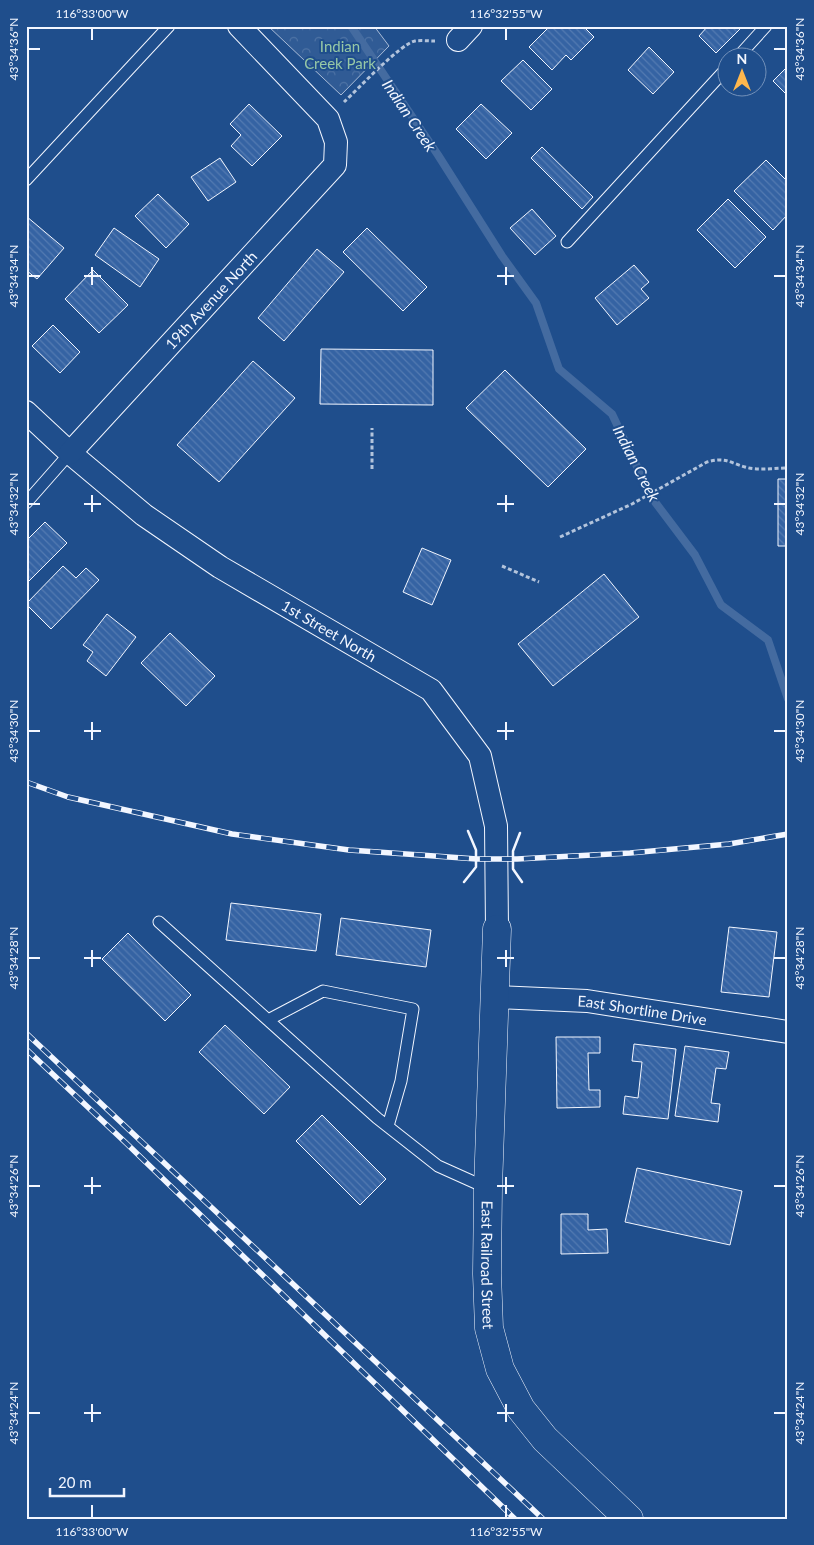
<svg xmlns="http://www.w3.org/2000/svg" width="814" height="1545" font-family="Lato,sans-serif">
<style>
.forest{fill:url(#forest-crowns);stroke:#a8bbd7}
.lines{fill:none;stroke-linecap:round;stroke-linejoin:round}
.stream{stroke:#446ba0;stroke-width:8}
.building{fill:url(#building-back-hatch);stroke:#f2f6ff}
.lane-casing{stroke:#f2f6ff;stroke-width:13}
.street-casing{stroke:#f2f6ff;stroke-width:24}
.secondary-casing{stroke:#f2f6ff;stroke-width:29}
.path{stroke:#b3c4dc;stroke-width:3;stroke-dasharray:4 2.5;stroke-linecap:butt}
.lane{stroke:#1f4e8c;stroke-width:11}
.street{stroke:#1f4e8c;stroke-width:22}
.secondary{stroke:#1f4e8c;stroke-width:28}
.rail-casing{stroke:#f2f6ff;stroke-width:5.5}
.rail{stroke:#1f4e8c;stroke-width:4;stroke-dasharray:11;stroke-linecap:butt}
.wall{stroke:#f2f6ff;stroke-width:2.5}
.ticks{fill:none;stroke:#f2f6ff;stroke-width:2}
.labels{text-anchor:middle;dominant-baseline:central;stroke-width:4;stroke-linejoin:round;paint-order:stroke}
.park-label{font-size:15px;fill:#97c8a6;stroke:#1f4e8c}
.street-label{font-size:15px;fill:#f2f6ff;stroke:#1f4e8c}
.water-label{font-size:16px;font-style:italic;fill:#f2f6ff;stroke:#1f4e8c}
.neatline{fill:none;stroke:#f2f6ff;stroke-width:2}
.ticks-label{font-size:12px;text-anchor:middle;fill:#f2f6ff}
</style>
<defs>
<pattern id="forest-crowns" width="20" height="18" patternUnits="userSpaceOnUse" patternTransform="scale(1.25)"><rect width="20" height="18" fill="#305b95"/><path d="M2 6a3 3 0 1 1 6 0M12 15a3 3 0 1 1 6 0" fill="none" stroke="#4e73a5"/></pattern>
<pattern id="building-back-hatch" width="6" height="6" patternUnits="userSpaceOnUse" patternTransform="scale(1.25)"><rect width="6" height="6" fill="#3563a3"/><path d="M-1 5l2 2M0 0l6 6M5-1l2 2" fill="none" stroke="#537ab1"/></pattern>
</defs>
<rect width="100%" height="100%" fill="#1f4e8c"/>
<path class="forest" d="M268 26H374L389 46 341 95Z"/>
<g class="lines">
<path class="stream" d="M351 26 438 155 502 256 536 303 559 369 612 414 652 498 695 555 721 605 768 640 788 699"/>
</g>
<path class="building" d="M550 26H583L594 37 571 60 566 55 552 70 529 47Z
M708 26H743L716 53 699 36Z
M649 47 674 72 653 94 628 70Z
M523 60 552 89 531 110 501 81Z
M788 66V96L773 81Z
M249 104 282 136 252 166 231 146 241 135 230 124Z
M481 104 512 133 486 159 456 129Z
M542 147 593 197 582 209 531 158Z
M220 158 236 182 208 201 191 177Z
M766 160 788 182V214L773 230 734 191Z
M158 194 189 224 166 248 135 216Z
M728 199 766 237 735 268 697 230Z
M532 209 556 236 535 255 510 228Z
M26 216 64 248 37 279 26 270Z
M114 228 159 259 140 287 95 255Z
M367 228 427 287 403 311 343 252Z
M317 249 344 272 284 341 258 318Z
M634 265 649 282 641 289 649 298 617 325 595 298Z
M93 270 128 305 99 333 65 299Z
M53 325 80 352 60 373 32 346Z
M321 349 433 350V405L320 404Z
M253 361 295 398 219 482 177 445Z
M505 370 586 449 548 487 466 408Z
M778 479H788V546H778Z
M45 522 67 543 26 584V541Z
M422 548 451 560 432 605 403 592Z
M63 566 76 578 86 568 99 580 51 629 26 604Z
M604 574 639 617 553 686 518 644Z
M107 614 136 637 106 676 87 661 93 652 83 645Z
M170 633 215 676 186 706 141 663Z
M231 903 321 914 316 951 226 940Z
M341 918 431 930 426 967 336 955Z
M729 927 777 932 769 997 721 992Z
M128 933 191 995 165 1021 102 959Z
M225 1025 290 1087 264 1114 199 1052Z
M556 1037H600V1053H588L589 1090H600V1107L557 1108Z
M634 1044 676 1049 668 1119 623 1114 625 1096 638 1098 642 1062 632 1061Z
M685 1046 729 1052 726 1069 716 1068 711 1103 720 1104 718 1122 675 1116Z
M322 1115 386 1179 360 1205 296 1141Z
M637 1168 742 1191 730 1245 625 1222Z
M561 1214H588V1230L607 1229 608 1253 561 1254Z"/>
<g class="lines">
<defs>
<path id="lane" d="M737 58 766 26
M26 180 169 26
M567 242 726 69
M26 503 70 453
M159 922 377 1118 438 1166 487 1188
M268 1020 323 991 413 1009 401 1081 388 1126"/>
<g id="street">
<path d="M458 40 471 26"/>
<path id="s1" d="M26 412 70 453 144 515 220 567 431 690 480 756 496 826 497 929"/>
<path id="s2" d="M70 453 335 165 336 142 328 119 239 26"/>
<path id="s3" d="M495 997 587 1001 788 1032"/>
</g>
<g id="secondary">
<path id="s4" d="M497 929 488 1188 487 1274 489 1328 500 1369 521 1409 545 1439 629 1519"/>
</g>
</defs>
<use href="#lane" class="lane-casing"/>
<use href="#street" class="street-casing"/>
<use href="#secondary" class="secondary-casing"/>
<path class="path" d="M344 102C357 90 400 44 415 41 421 40 428 41 435 41
M372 469V428
M560 537 632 504 707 462C726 457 728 462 745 467 758 471 774 468 788 468
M502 566 539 582"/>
<use href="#lane" class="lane"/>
<use href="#street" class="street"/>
<use href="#secondary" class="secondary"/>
<defs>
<path id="rail" d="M26 782 68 797 232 834 349 850 477 859H517L630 853 729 844 788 834
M26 1033 543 1519
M26 1049 126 1143 515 1519"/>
</defs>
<use href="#rail" class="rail-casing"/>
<use href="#rail" class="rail"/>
<path class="wall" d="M520 833 513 851V869L522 882
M464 882 476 867V850L468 831"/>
</g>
<path class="ticks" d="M92 28V40M506 28V40M28 49H40M774 49H786M92 267V285M506 267V285M28 276H40M84 276H101M497 276H514M774 276H786M92 495V512M506 495V512M28 504H40M84 504H101M497 504H514M774 504H786M92 722V740M506 722V740M28 731H40M84 731H101M497 731H514M774 731H786M92 950V967M506 950V967M28 958H40M84 958H101M497 958H514M774 958H786M92 1177V1194M506 1177V1194M28 1186H40M84 1186H101M497 1186H514M774 1186H786M92 1404V1422M506 1404V1422M28 1413H40M84 1413H101M497 1413H514M774 1413H786M92 1505V1518M506 1505V1518"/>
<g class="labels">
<g class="park-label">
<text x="340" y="46">Indian<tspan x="340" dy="17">Creek Park</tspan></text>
</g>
<g class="street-label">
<text stroke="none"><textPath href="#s2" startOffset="208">19th Avenue North</textPath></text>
<text stroke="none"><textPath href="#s1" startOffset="375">1st Street North</textPath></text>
<text stroke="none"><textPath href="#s3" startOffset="148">East Shortline Drive</textPath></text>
<text stroke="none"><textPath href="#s4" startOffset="336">East Railroad Street</textPath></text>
</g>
<g class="water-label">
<text transform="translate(410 115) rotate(56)">Indian Creek</text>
<text transform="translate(637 463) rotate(63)">Indian Creek</text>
</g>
</g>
<rect width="814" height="1545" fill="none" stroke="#1f4e8c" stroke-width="55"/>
<g transform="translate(742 72)"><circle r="24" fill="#1f4e8c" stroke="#7391ba"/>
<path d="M0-4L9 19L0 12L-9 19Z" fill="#ffb74d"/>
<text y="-8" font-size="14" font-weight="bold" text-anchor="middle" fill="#f2f6ff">N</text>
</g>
<path d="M50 1488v8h74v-8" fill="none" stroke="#f2f6ff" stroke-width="2.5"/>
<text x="58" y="1488" font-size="15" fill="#f2f6ff" stroke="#1f4e8c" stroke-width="4" paint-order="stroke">20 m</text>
<rect x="28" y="28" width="758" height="1490" class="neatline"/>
<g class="ticks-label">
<text x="92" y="18">116°33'00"W</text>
<text x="506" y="18">116°32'55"W</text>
<text transform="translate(14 49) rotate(-90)" y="4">43°34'36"N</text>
<text transform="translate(800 49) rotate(-90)" y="4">43°34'36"N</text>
<text transform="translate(14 276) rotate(-90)" y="4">43°34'34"N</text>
<text transform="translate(800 276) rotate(-90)" y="4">43°34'34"N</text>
<text transform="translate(14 504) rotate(-90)" y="4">43°34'32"N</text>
<text transform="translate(800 504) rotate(-90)" y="4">43°34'32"N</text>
<text transform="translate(14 731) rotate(-90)" y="4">43°34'30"N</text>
<text transform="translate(800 731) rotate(-90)" y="4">43°34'30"N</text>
<text transform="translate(14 958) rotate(-90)" y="4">43°34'28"N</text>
<text transform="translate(800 958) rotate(-90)" y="4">43°34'28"N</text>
<text transform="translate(14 1186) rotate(-90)" y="4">43°34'26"N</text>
<text transform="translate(800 1186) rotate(-90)" y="4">43°34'26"N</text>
<text transform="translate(14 1413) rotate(-90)" y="4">43°34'24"N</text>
<text transform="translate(800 1413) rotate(-90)" y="4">43°34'24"N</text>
<text x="92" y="1536">116°33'00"W</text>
<text x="506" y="1536">116°32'55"W</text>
</g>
</svg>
